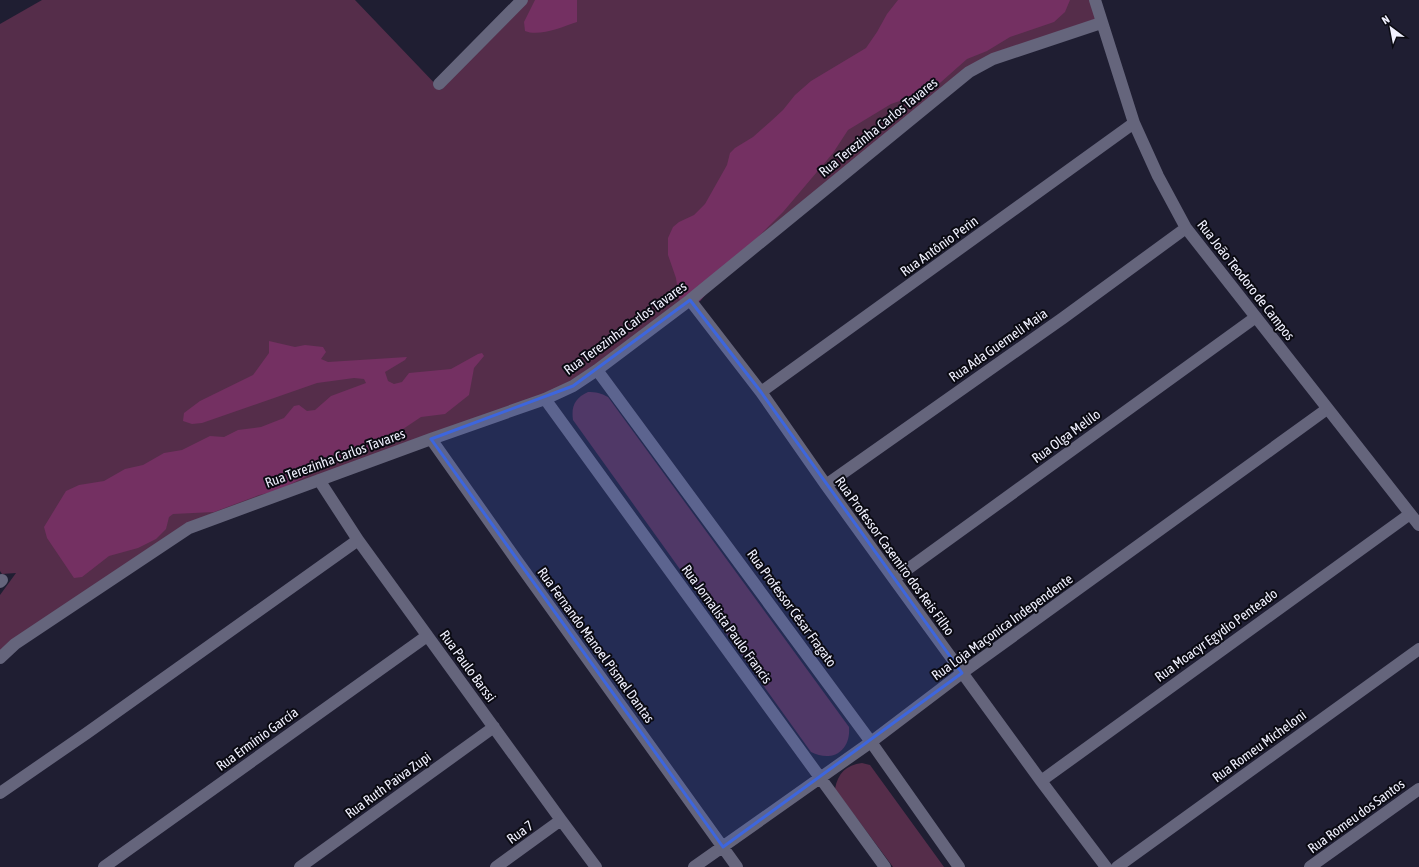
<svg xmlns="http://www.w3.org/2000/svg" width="1419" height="867" font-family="'Asap Condensed',sans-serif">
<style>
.green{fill:#552d4a}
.forest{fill:#743062}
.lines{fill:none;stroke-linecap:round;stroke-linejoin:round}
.minor{stroke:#65657c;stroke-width:12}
.marked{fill:#3d66de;fill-opacity:0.2;stroke:#3d66de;stroke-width:3;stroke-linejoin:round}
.labels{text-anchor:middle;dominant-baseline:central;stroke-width:4;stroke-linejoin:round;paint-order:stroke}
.street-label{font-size:14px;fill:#f0f0fe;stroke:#0a0a12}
</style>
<rect width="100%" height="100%" fill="#1f1e32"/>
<path class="green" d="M42 0H355L441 90 528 0H1095L1101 23 993 59 573 386 189 528 0 658V595L16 573 2 574 0 571V24Z
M588 392C596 392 601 393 608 397L849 727C851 751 832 763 811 752L573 420C571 406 575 398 588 392Z
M862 763 870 765 944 867H893L835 789C838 773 846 765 862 763Z"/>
<path class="forest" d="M535 0H577V22C562 27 539 37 525 31L524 22Z
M898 0H1070L1065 12 1054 22 1010 37 987 51 967 59 932 90 891 104 848 130 833 153 783 212 751 244 700 301 690 308 684 307 679 298 676 278 668 255V238L673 227 679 222 694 215 705 204 727 165 730 153 735 148 753 137 770 122 783 110 795 95 811 81 866 48 877 32 887 14Z
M269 341 295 347 305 345 323 347 326 352 321 359 328 362 407 357 405 360 385 372 388 381 394 384 402 382 409 373 451 369 478 354 482 353 484 356 474 368 469 395 445 414 421 417 379 445 327 466 277 491 259 495 214 512 173 514 169 517 166 529 156 539 138 548 109 556 82 577 74 578 47 538 44 527 66 491 79 485 104 481 125 469 143 465 164 453 182 450 210 436 224 437 238 430 261 427 284 418 294 406 299 405 307 411 315 410 331 396 366 383 364 379 354 378 317 383 202 423 192 424 183 421 184 413 200 401 253 375 269 353Z"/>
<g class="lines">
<path class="minor" d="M1095 0 1134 123 1158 176 1186 228 1419 525
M439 84 522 0
M690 300 761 392 826 485 894 579 1041 781 1106 867
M597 370 871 742 959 867
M761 392 1134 123
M545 399 885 867
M431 439 515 558 737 867
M319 480 358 540 561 820 596 867
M826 485 1063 318 1186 228
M894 579 1256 317
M0 582 2 580
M0 658 15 644 189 528 431 439 545 399 573 386 597 370 690 300 969 72 993 59 1101 23
M1041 781 1410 514
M0 793 87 733 358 540
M104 867 427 636
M300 867 494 727
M496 867 561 820
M694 867 871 742 962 673 1327 409
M1117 867 1419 649
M1310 867 1419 789"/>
</g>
<path class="marked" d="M690 300 761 392 962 673 723 847 431 439 573 386Z"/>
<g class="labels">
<g class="street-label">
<text transform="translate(878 127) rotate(-39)">Rua Terezinha Carlos Tavares</text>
<text transform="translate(939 246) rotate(-36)">Rua Antônio Perin</text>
<text transform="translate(1246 280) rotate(52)">Rua João Teodoro de Campos</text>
<text transform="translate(625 328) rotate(-36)">Rua Terezinha Carlos Tavares</text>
<text transform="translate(998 345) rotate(-35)">Rua Ada Guerneli Maia</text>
<text transform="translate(1066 436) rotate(-36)">Rua Olga Melilo</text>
<text transform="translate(335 458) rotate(-20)">Rua Terezinha Carlos Tavares</text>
<text transform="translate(895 556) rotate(54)">Rua Professor Casemiro dos Reis Filho</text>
<text transform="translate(792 608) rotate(54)">Rua Professor César Fragato</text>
<text transform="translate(727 624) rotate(54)">Rua Jornalista Paulo Francis</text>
<text transform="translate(1002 627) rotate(-36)">Rua Loja Maçonica Independente</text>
<text transform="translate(1216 635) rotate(-36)">Rua Moacyr Egydio Penteado</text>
<text transform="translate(596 645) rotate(54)">Rua Fernando Manoel Pismel Dantas</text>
<text transform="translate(468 666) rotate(54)">Rua Paulo Barssi</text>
<text transform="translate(257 739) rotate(-36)">Rua Ermínio García</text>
<text transform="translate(1259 746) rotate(-36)">Rua Romeu Micheloni</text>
<text transform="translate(388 785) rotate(-36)">Rua Ruth Paiva Zupi</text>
<text transform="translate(1356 816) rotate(-36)">Rua Romeu dos Santos</text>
<text transform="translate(520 832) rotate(-36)">Rua 7</text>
</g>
</g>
<g transform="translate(1391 28) rotate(328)" stroke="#0a0a12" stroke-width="3" paint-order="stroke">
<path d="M0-3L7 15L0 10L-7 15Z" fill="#f0f0fe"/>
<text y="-6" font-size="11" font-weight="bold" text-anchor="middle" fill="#f0f0fe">N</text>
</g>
</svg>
